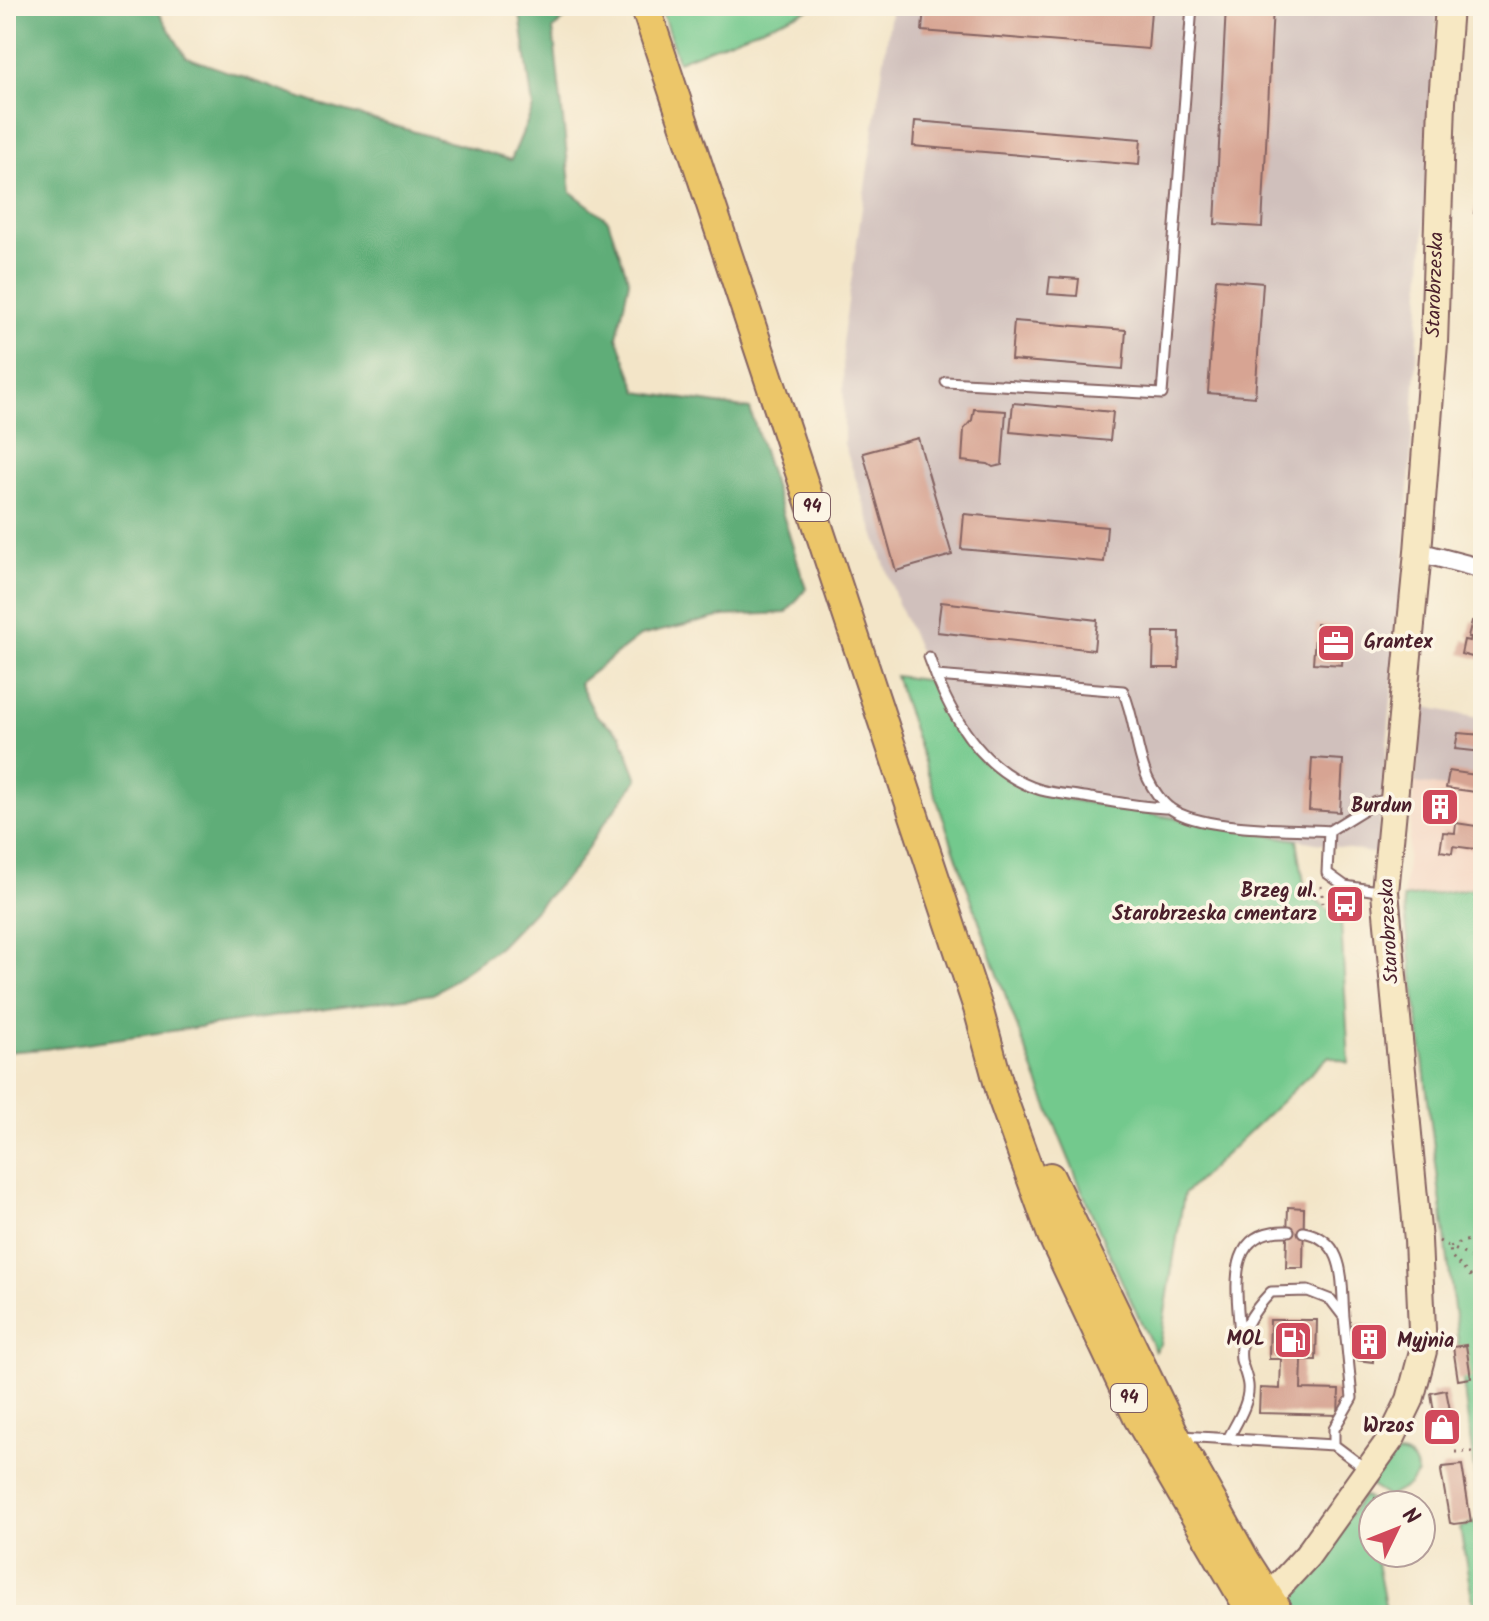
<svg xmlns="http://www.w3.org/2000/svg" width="1489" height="1621" font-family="Kalam,sans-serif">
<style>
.built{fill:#f4d3c0}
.industrial{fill:#d0c0bc}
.green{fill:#73c98d;stroke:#5e745c;stroke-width:2}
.forest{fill:#5ead78;stroke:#546652;stroke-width:2}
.building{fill:#d7a493}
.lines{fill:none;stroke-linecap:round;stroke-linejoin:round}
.lane-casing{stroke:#856462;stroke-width:13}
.street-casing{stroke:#856462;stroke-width:22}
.secondary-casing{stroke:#856462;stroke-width:30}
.primary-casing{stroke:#856462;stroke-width:32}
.path{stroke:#856462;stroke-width:3;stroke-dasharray:2 6;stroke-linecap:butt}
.lane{stroke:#fff;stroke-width:9}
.street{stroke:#fff;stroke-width:18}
.secondary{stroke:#f7e8c3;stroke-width:26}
.primary{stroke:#ecc669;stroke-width:28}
.labels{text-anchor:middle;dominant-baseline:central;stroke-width:7;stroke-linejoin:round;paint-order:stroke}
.shield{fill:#fcf5e5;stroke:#7f5f63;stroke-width:2}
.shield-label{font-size:18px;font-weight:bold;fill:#4a1f2b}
.street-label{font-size:20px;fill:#4a1f2b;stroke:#fcf5e5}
.poi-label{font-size:20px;font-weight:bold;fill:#4a1f2b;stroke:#fcf5e5;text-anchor:end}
</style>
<rect width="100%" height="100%" fill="#fcf5e5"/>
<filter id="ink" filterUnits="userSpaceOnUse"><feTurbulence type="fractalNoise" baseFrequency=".0125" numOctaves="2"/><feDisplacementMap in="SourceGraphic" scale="16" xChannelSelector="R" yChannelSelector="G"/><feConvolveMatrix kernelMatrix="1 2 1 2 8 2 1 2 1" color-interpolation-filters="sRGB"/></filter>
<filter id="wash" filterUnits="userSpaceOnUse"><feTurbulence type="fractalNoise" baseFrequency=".006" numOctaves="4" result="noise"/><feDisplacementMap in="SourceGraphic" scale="32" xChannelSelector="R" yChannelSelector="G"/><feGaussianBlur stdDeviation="1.8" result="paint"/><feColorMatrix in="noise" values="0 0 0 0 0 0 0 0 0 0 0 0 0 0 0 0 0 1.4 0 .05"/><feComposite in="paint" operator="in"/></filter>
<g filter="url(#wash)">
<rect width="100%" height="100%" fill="#f3e5c8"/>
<path class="built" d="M1415 783 1483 792V887L1403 898Z"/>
<path class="industrial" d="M892 6H1438L1406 536 1377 854 1144 812 1036 796 980 760 953 727 897 601 844 444 843 336Z
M1422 706 1483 719V792L1415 783Z"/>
<path class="green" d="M660 6H817L678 61Z
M895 676 931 681 953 727 980 760 1032 793 1297 840 1305 889 1341 922 1349 1063 1329 1056 1184 1194 1160 1344 1155 1351C1048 1134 972 904 895 676Z
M1483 887V1542L1403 898Z
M1401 1454C1412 1457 1417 1463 1417 1474L1409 1485 1388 1497 1369 1485 1392 1455Z
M1363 1496 1381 1505H1373L1371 1518 1373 1553H1375L1387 1615H1297L1294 1596 1299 1585Z
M1476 1522 1483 1576V1615H1475L1460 1528Z"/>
<path class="forest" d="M6 6H155L186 57 313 102 511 160 533 108 519 6H623L627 16 573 12 553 29 571 192 608 220 629 281 617 337 638 392 750 409 806 589 786 613 724 616 640 636 579 683 595 714 621 735 638 779 600 829 575 868 499 947 433 994 44 1049 6 1052Z"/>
<g id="blocks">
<path class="building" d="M924 6H1099L1151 10 1148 49 922 31Z
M1226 6H1273L1262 227 1215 224Z
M915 121 1141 139 1139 165 913 146Z
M1482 185 1483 186V216L1474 213Z
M1050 277 1079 279 1077 296 1048 294Z
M1216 279 1263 283 1255 397 1208 393Z
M1014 321 1126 330 1123 369 1011 360Z
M1013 403 1113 412 1110 441 1010 432Z
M974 409 1006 411 1002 465 993 467 988 464 962 461 964 429 972 420Z
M1481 429H1483V482H1477Z
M918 438 952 555 896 571 863 453Z
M964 514 1107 527 1104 562 961 549Z
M941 602 1097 620 1094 650 937 632Z
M1472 621 1483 624V660L1461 654 1464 640 1470 641 1471 637H1468Z
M1316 624 1345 626 1342 665 1313 663Z
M1154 632H1180L1179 668H1153Z
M1458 733 1483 735V752L1455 749Z
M1312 758 1343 760 1340 812 1309 810Z
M1449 771 1483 776V793L1446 788Z
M1429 807a11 11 0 1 1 22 0a11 11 0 1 1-22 0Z
M1456 823 1483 827V850L1453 846 1452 853 1440 851 1443 832 1455 833Z
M1288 1207 1304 1208 1303 1268H1286Z
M1270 1320H1317L1316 1360H1302L1301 1389 1339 1390 1338 1415 1259 1413 1260 1388 1280 1389 1281 1359H1269Z
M1358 1323 1381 1328 1379 1358 1373 1357V1362L1358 1360Z
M1466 1345 1471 1378 1458 1380 1453 1347Z
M1446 1390 1455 1435 1438 1438 1431 1393Z
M1462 1465 1471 1522 1454 1524 1450 1523 1441 1471 1443 1467Z"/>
</g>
</g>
<g filter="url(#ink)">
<use href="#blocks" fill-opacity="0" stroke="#856462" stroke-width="2"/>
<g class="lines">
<defs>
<path id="lane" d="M946 382 1162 394 1192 6
M929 657C948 712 980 772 1041 790 1056 794 1074 795 1090 798 1116 802 1143 808 1170 808
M936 676 1123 691C1136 721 1135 750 1148 779 1152 788 1162 803 1171 809 1203 831 1288 828 1329 831
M1384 892 1345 886 1327 873 1329 831 1376 802 1391 799
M1303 1232C1347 1240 1341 1281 1344 1317
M1240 1337C1238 1293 1222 1228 1289 1231
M1181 1436 1334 1445 1366 1469
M1228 1439C1236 1423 1250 1403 1248 1385 1247 1376 1243 1368 1241 1360 1238 1332 1252 1312 1271 1292L1308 1291 1331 1300 1344 1317 1352 1398 1334 1429V1445"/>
<path id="street" d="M1418 552 1483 569"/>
<g id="secondary">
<path id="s1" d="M1261 1615 1269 1597 1307 1556 1392 1437 1410 1400 1423 1351 1418 1240 1385 892 1418 552 1434 343 1442 102 1449 6"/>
</g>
<path id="primary" d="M645 6 978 1008 1003 1100 1052 1235 1138 1418 1253 1615
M1050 1177 1175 1435 1245 1560 1280 1615"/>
</defs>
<use href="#lane" class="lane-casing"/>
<use href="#street" class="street-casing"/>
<use href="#secondary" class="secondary-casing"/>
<use href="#primary" class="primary-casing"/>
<path class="path" d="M1321 886 1323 903
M1483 1239 1464 1241 1450 1247 1483 1263
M1439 1241 1450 1247 1451 1256 1483 1289
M1455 1452H1481L1483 1468
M1374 1498 1389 1505"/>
<use href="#lane" class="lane"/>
<use href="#street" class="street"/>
<use href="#secondary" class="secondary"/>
<use href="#primary" class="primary"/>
</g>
</g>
<defs>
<symbol id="office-square" viewBox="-11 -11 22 22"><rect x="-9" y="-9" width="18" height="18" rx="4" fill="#d1495b" stroke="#fcf5e5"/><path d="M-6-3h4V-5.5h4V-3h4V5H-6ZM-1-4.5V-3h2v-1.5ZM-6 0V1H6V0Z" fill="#fff"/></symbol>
<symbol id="building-square" viewBox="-11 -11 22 22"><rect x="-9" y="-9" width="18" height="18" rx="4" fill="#d1495b" stroke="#fcf5e5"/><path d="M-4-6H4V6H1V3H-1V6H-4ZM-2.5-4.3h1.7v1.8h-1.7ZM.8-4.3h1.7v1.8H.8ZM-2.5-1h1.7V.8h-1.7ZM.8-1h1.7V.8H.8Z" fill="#fff"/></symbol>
<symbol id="bus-square" viewBox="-11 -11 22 22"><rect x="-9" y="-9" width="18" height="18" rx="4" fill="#d1495b" stroke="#fcf5e5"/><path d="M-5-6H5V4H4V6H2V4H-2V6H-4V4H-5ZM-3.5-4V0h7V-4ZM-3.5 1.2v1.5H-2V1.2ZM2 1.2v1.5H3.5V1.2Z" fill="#fff"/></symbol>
<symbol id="fuel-square" viewBox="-11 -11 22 22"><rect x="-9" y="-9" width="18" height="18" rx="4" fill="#d1495b" stroke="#fcf5e5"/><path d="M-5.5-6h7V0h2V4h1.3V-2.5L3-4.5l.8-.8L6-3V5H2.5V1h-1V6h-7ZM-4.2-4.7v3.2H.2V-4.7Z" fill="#fff"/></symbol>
<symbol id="shop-square" viewBox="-11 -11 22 22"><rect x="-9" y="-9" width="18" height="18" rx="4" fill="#d1495b" stroke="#fcf5e5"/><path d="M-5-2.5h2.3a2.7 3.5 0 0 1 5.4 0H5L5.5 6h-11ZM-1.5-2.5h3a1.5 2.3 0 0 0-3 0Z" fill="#fff"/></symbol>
</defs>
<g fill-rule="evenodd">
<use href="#office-square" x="1314" y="621" width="44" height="44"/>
<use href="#building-square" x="1418" y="785" width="44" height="44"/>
<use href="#bus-square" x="1323" y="882" width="44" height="44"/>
<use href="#fuel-square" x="1271" y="1318" width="44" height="44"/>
<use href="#building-square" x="1347" y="1320" width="44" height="44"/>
<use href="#shop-square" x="1420" y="1405" width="44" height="44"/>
</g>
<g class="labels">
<g class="shield">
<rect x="794" y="493" width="36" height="28" rx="6"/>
<rect x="1111" y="1384" width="36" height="28" rx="6"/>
</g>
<g class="shield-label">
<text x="812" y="507">94</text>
<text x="1129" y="1398">94</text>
</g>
<g class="street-label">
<text stroke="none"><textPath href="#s1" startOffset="1384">Starobrzeska</textPath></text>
<text transform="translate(1390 931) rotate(-93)">Starobrzeska</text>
</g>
<g class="poi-label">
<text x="1364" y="643" text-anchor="start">Grantex</text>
<text x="1412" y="807">Burdun</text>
<text x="1317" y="892">Brzeg ul.<tspan x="1317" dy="23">Starobrzeska cmentarz</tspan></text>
<text x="1265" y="1340">MOL</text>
<text x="1397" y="1342" text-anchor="start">Myjnia</text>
<text x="1414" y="1427">Wrzos</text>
</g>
</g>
<rect width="1489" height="1621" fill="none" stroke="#fcf5e5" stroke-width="32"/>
<g transform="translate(1397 1529) rotate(47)"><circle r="38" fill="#fcf5e5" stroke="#b59f9b" stroke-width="2"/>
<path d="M0-6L14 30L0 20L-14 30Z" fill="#d1495b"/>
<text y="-12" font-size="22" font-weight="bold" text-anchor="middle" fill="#4a1f2b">N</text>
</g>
</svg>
